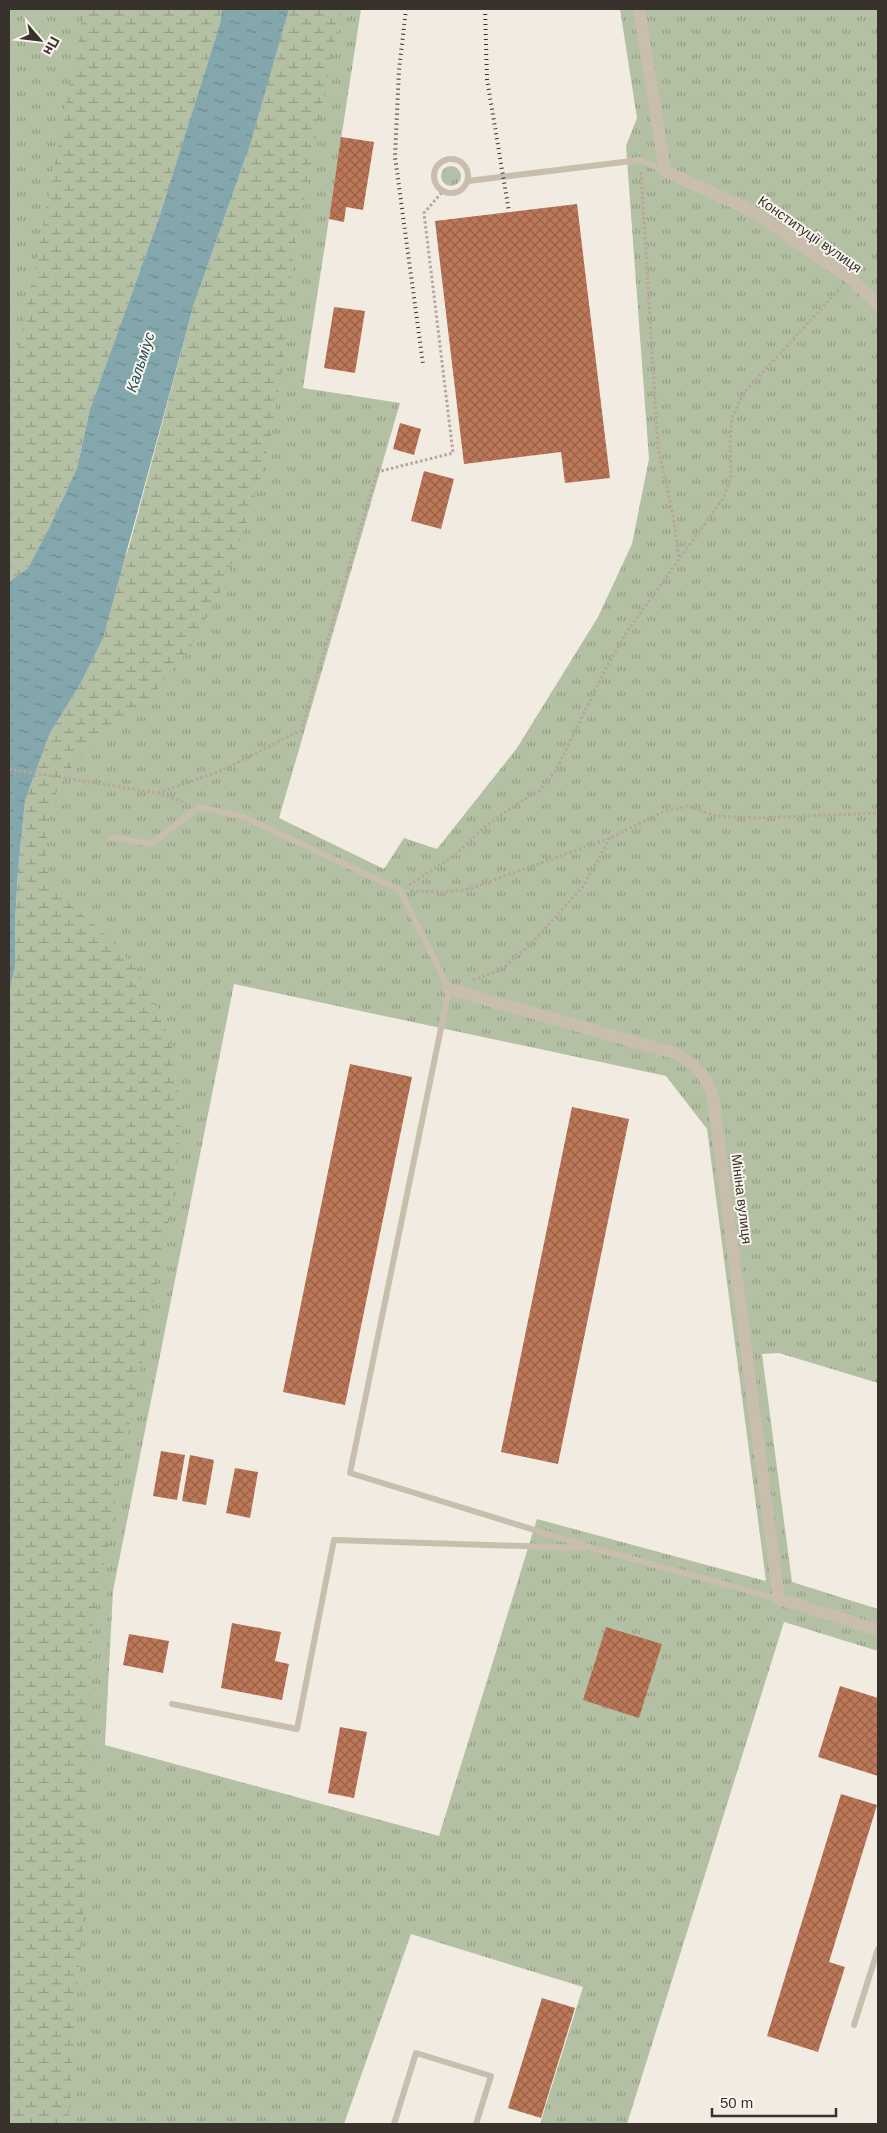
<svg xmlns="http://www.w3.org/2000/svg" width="887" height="2133" font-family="Arial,sans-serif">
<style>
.grass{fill:url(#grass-tufts);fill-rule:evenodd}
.wetland{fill:url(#wetland-marsh)}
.water{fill:url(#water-ripples)}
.building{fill:url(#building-cross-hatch)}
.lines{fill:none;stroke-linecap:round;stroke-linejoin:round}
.path{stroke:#b5a799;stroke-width:3;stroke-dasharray:2.5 2.5;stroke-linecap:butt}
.lane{stroke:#c9bdae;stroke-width:6}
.street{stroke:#c9bdae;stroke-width:12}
.rail{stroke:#39312c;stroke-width:4;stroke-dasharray:1 4;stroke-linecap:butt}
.labels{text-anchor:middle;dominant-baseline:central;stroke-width:4;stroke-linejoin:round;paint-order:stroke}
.street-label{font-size:14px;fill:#39312c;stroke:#f9f5ee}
.water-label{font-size:15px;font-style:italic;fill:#254f57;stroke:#f9f5ee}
</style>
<defs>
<pattern id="grass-tufts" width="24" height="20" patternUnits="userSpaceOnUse" patternTransform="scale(1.25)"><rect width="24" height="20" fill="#b4c0a3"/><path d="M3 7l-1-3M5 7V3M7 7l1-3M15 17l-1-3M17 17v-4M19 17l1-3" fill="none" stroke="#939d85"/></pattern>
<pattern id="wetland-marsh" width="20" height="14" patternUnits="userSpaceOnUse" patternTransform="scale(1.25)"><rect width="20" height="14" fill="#b4c0a3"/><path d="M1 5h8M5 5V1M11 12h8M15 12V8" fill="none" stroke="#939d85"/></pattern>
<pattern id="water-ripples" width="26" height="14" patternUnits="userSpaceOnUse" patternTransform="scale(1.25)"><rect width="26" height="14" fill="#83a7ac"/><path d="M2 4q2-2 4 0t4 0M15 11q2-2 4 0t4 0" fill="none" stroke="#6c898c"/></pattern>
<pattern id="building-cross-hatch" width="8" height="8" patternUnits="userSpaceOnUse" patternTransform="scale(1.25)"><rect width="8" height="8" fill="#bb7757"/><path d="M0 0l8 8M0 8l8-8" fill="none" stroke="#996248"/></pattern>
</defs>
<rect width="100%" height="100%" fill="#f2ebe2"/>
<path class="grass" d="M9 9H222L220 24 159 218 9 582Z
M289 9H361L303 388 400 403 279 818 384 869 404 838 437 849 517 748 598 617 632 544 649 459 626 146 637 118 620 9H878V1383L779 1353 762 1354 792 1582 878 1609V1651L784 1622 627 2124H540L583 1987 411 1934 344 2124H9V991L15 967V924C109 620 202 315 289 9ZM234 984 666 1076 707 1129 766 1581 537 1519 439 1836 105 1745 113 1591Z
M441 176a10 10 0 1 1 20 0a10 10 0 1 1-20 0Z"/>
<path class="wetland" d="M84 9H222L220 24 159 218 90 409 77 468 50 526 28 568 9 582V394L35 267Z
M289 9H341L293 256 283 364 271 438 251 511 224 584 191 647 151 698 77 758 57 791 47 822 46 858 50 879 69 903 108 937 135 967 159 1011 174 1052 181 1114 176 1180 93 1622 90 1675 86 1873 68 2124H9V991L15 967V924L18 871 25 801 50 733 78 688 129 547 194 304 250 145Z"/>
<path class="water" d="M222 9H289L250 145 194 304 103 638 78 688 50 733 25 801 18 871 15 924V967L9 991V582L28 568 50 526 77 468 90 409 159 218 220 24Z"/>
<path class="building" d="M341 137 374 142 363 210 346 207 344 222 329 219Z
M577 204 610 478 565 483 561 452 464 464 435 221Z
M334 307 365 311 355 373 324 368Z
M400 423 421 429 414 455 393 449Z
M424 471 454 479 441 529 411 521Z
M350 1064 412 1077 345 1405 283 1392Z
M572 1107 629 1119 558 1464 501 1452Z
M161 1451 185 1455 177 1500 153 1496Z
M190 1455 214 1460 206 1505 182 1501Z
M235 1468 258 1472 250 1518 226 1513Z
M232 1623 281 1632 275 1661 289 1664 282 1700 221 1688Z
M606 1627 662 1644 639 1718 583 1700Z
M129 1634 169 1641 163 1673 123 1665Z
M840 1686 878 1698V1776L818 1757Z
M340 1727 367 1732 354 1798 328 1793Z
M841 1794 877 1805 829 1962 845 1967 818 2052 767 2036Z
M542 1998 575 2008 541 2118 508 2108Z"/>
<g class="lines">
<path class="path" d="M641 172 658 448 673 514 679 558
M9 769 158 793 186 803
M158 793 223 770 301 730 377 472 453 453 424 213 443 191
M409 885 455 855 482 829 514 806 540 790 555 772 605 670 626 633 724 497 731 475 730 443 732 418 743 394 841 287
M411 891 442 892 466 890 610 838 663 812 687 806 716 816 757 818 878 813
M473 980 501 970 531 944 584 885 610 838"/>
<path class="lane" d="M434 176a17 17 0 1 1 34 0a17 17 0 1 1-34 0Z
M468 181 640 160 665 171
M111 837 151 844 199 807 244 817 400 890 449 989 350 1473 593 1548 779 1599
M172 1704 297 1729 334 1540 583 1548
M854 2025 878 1949
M394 2124 416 2053 491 2076 476 2124"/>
<path class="street" d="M639 9 665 171 752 211 850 278 878 305
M449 989 677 1054C696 1064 707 1077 713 1097L779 1599 878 1630"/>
<path class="rail" d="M406 9 399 70 395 157 423 364
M485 9 487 79 509 212"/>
</g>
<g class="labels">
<g class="street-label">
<text transform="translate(810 234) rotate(35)">Конституції вулиця</text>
<text transform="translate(742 1199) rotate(83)">Мініна вулиця</text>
</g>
<g class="water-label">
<text transform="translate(140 362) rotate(-72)">Кальміус</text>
</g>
</g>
<rect width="887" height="2133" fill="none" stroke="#39312c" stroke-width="20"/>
<g transform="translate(40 40) rotate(118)" stroke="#f9f5ee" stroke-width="4" paint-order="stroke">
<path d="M0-4L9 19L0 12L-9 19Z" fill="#39312c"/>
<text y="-8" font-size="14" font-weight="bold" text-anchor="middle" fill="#39312c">Пн</text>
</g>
<path d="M712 2108v8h124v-8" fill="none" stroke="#39312c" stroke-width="2.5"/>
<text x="720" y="2108" font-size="15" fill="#39312c" stroke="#f9f5ee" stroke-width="4" paint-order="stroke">50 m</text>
</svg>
